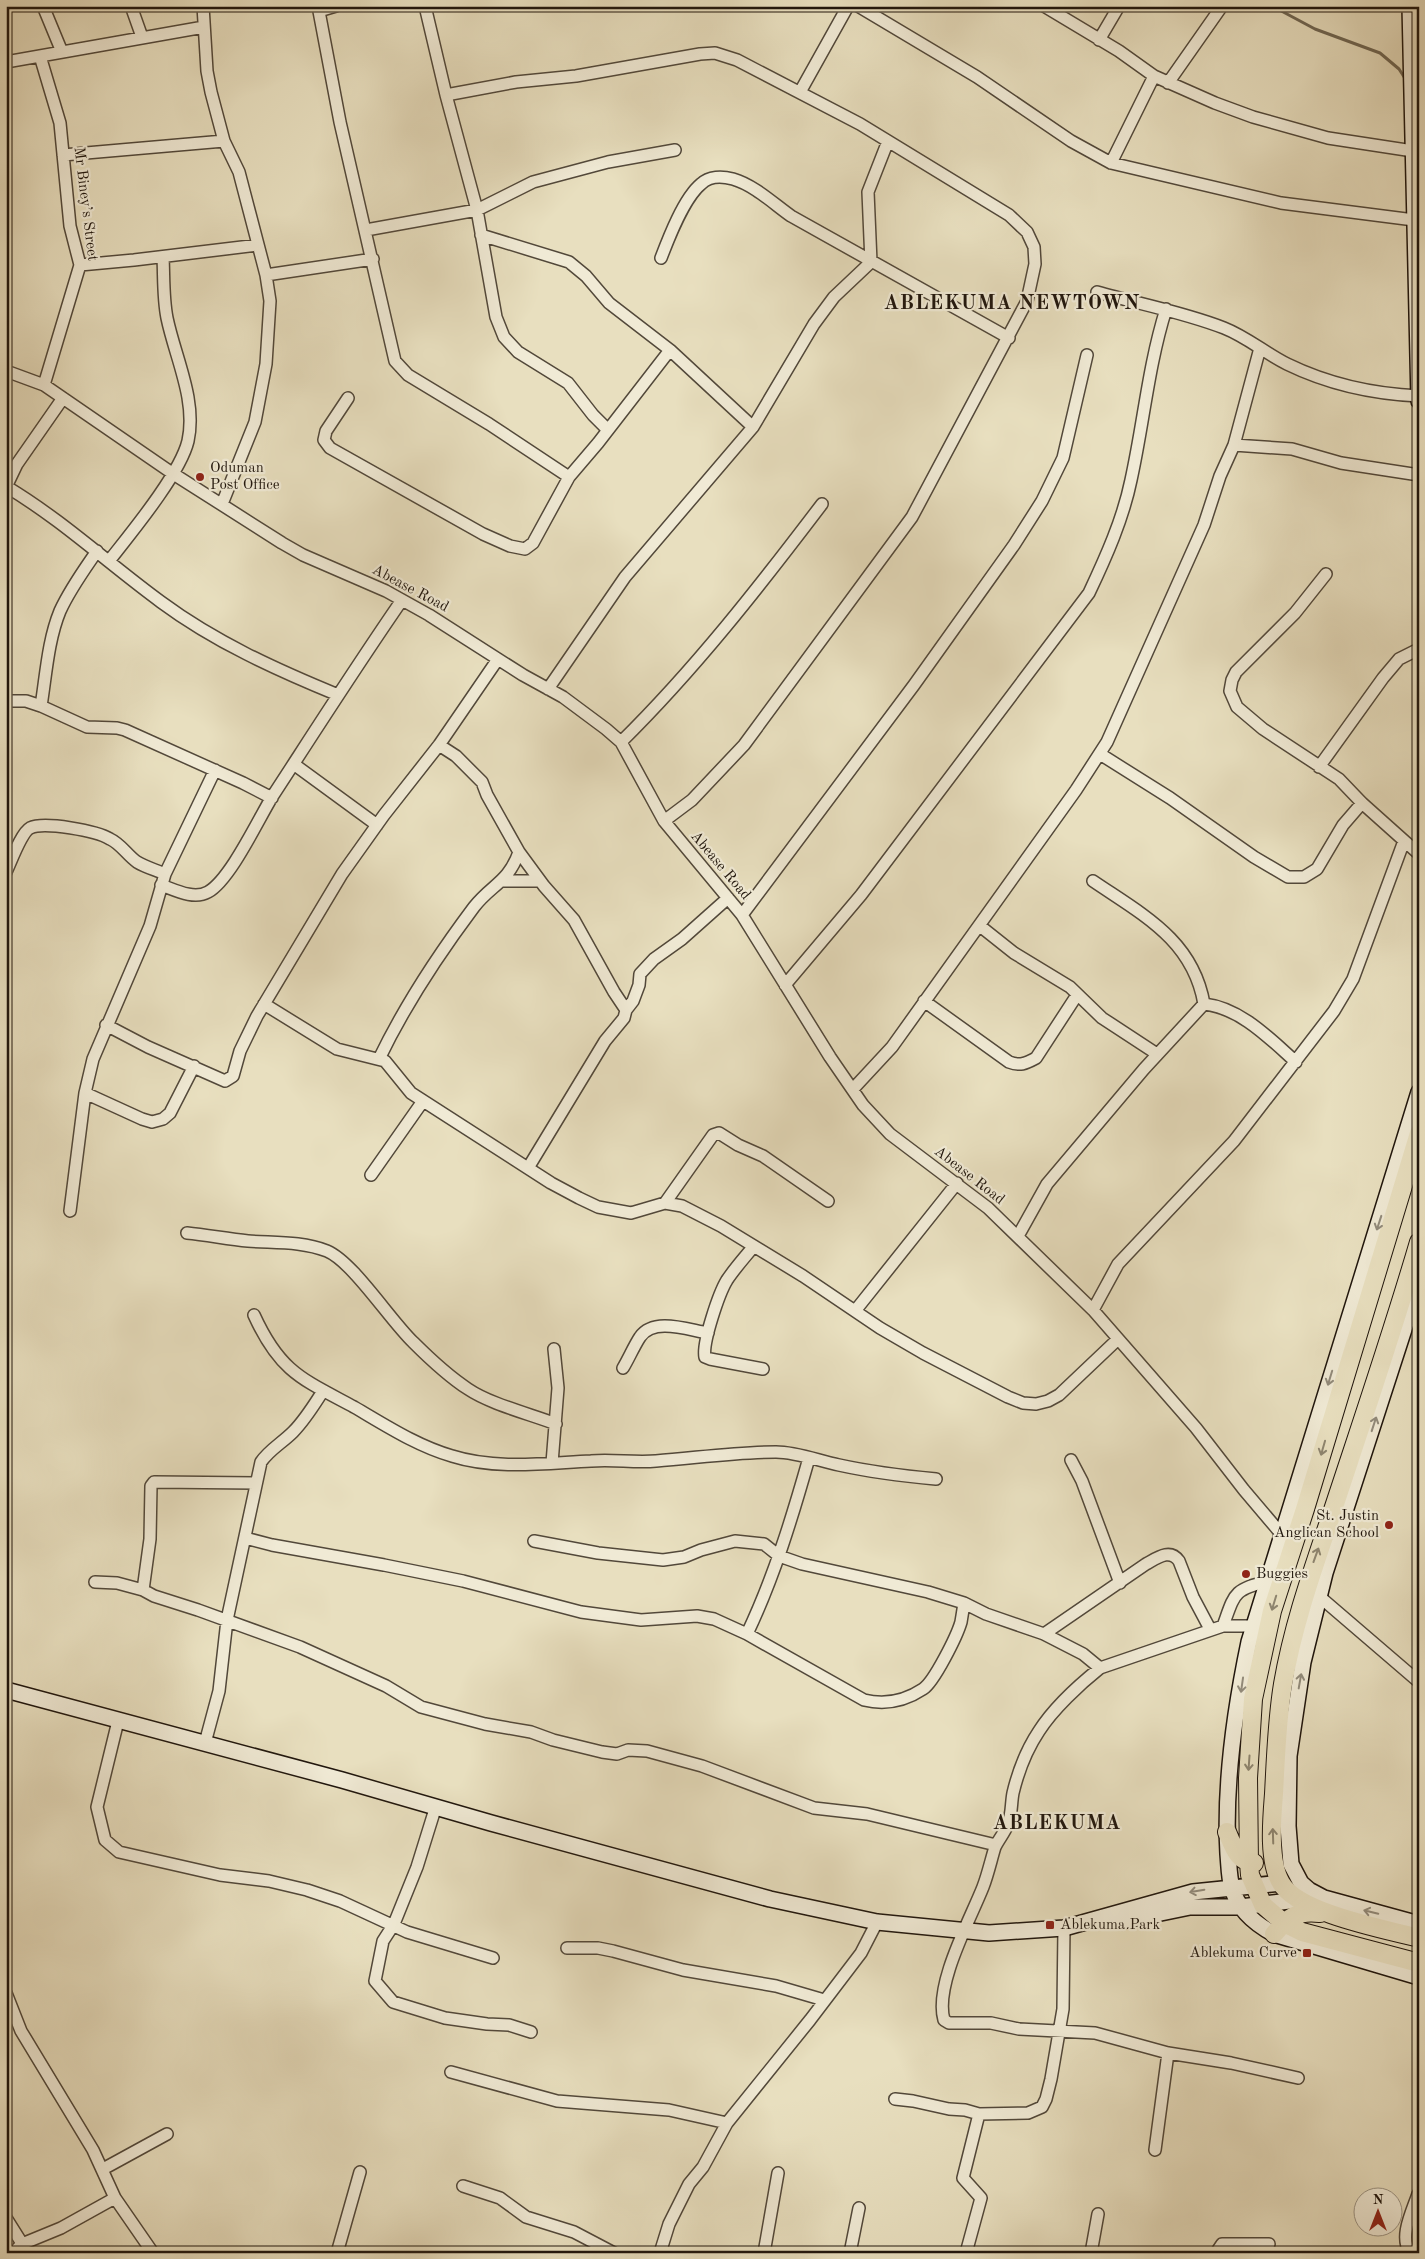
<svg xmlns="http://www.w3.org/2000/svg" width="1425" height="2259" font-family="'Old Standard TT',serif">
<style>
.lines{fill:none;stroke-linecap:round;stroke-linejoin:round}
.stream{stroke:#6f6653;stroke-width:3}
.street-casing{stroke:#52483a;stroke-width:14}
.secondary-casing{stroke:#20160d;stroke-width:18}
.primary-casing{stroke:#20160d;stroke-width:20}
.street{stroke:#f0ead5;stroke-width:11}
.secondary{stroke:#f0ead5;stroke-width:15}
.primary{stroke:#e8dfbf;stroke-width:18}
.oneway{stroke:#928b7b}
.oneway2{stroke:#8e856f}
.poi-dot{fill:#8f2418;stroke:#f0ead5;stroke-width:2}
.labels{text-anchor:middle;dominant-baseline:central;stroke-width:4.5;stroke-linejoin:round;paint-order:stroke}
.street-label{font-size:15px;fill:#20160d;stroke:#f0ead5}
.poi-label{font-size:15px;fill:#20160d;stroke:#f0ead5;text-anchor:start}
.district-label{font-size:20px;font-weight:bold;letter-spacing:1px;fill:#20160d;stroke:#f0ead5}
</style>
<rect width="100%" height="100%" fill="#e8dfbf"/>
<filter id="stains"><feTurbulence type="fractalNoise" baseFrequency=".004" numOctaves="4"/><feColorMatrix values="0 0 0 0 .2 0 0 0 0 .09 0 0 0 0 .02 0 0 0 .5 -.17"/></filter>
<radialGradient id="worn" r=".72"><stop offset=".6" stop-color="#630" stop-opacity="0"/><stop offset="1" stop-color="#630" stop-opacity=".3"/></radialGradient>
<g class="lines">
<path class="stream" d="M1272 6 1315 29 1380 53 1399 69 1406 80"/>
<defs>
<path id="street" d="M43 6 62 52
M131 6 142 37
M203 6 207 71 211 92 224 141 239 172 266 275 270 301 266 364 255 422 222 504
M318 6 340 122 395 361 408 375 489 424 569 477
M425 6 446 95 477 210 496 317 504 337 518 352 568 383 593 415 608 430
M858 6 977 77 1071 141 1111 163 1281 203 1414 220
M1044 6 1119 51 1154 76 1215 103 1253 117 1328 138 1413 151
M319 11 336 6
M1099 40 1119 6
M40 56 60 123 70 226 80 265 44 385
M6 62 204 27
M1168 83 1222 6
M800 92 848 6
M446 95 516 82 576 76 700 54 715 53 737 60 860 124 1009 215 1027 232 1034 247 1035 264 1027 301 912 517 744 745 692 800 664 821
M63 155 224 141
M1111 163 1154 76
M366 230 477 210 533 182 608 162 675 150
M481 235 569 262 586 276 609 303 670 350 753 427
M661 258C669 237 684 198 701 184 709 176 722 176 733 179 754 185 774 204 791 216L1009 338
M80 265 134 260 258 245
M266 275 373 259
M1097 292C1139 304 1183 312 1224 328 1247 337 1265 353 1287 364 1328 384 1374 394 1419 396
M6 371 44 385 172 473 282 543 303 555 386 591 429 615 523 675 563 697 606 729 621 742 664 821 742 915 830 1057 863 1105 890 1134 988 1208 1093 1310 1196 1428 1244 1490 1283 1536
M348 398 326 431 324 440 330 448 483 534 510 546 525 549 533 543 569 477 598 443 670 350
M1234 445 1292 449 1341 463 1419 475
M6 487 17 464 63 398
M7 487C62 520 109 564 161 602 215 642 277 670 338 695
M109 561C131 533 180 474 188 441 197 400 175 357 167 318 163 298 164 277 163 257
M1326 574 1295 613 1236 672 1232 680 1230 691 1237 707 1263 729 1339 779 1362 803 1419 854
M548 689 625 577 753 427 814 324 834 297 871 262 868 192 888 141
M6 701H26L41 706 87 727 117 728 125 730 243 783 272 798
M41 706C46 675 48 640 60 611 70 589 84 570 97 551
M621 742C695 669 759 587 822 504
M439 745 456 756 482 782 487 795 519 852 544 886 574 920 614 992 626 1010 633 1001 639 985 640 974 654 959 682 939 728 898
M1100 754 1170 798 1254 857 1288 877H1304L1317 869 1343 825 1362 803
M295 765 377 825
M1319 767 1383 678 1399 659 1419 649
M6 872C11 862 21 833 30 828 44 821 97 831 110 839 121 844 127 855 137 862 145 867 156 870 165 874
M502 881H540
M1093 881C1143 915 1193 940 1204 1004
M161 885C175 890 194 900 208 892 230 880 258 820 272 797 315 731 357 665 402 600
M742 915 914 685 1014 545 1042 501 1063 458 1087 355
M980 926 1014 953 1070 987 1102 1018 1157 1054
M785 985 861 895 1089 593C1106 557 1123 519 1131 480 1144 421 1148 367 1166 309
M924 1001 1009 1062C1020 1066 1025 1064 1036 1058L1077 995
M264 1004 337 1049 385 1061 411 1093 551 1183 579 1198 598 1207 631 1213 665 1203 682 1206 721 1226 803 1276 880 1328 923 1353 1008 1397 1023 1403 1036 1404 1048 1401 1059 1395 1118 1339
M106 1025 148 1047 225 1081 233 1076 240 1051 257 1016 342 874 384 815 439 745 498 659
M379 1059C405 1005 438 955 474 907 492 884 508 883 519 852
M853 1089 892 1047 1076 790 1107 742 1204 525 1220 476 1234 445 1260 348
M85 1093 142 1119 152 1122 163 1119 170 1113 194 1066
M528 1168 605 1041 624 1018 626 1010
M371 1175 423 1101
M665 1203 713 1135 719 1133 738 1145 763 1156 828 1201
M70 1211 85 1093 93 1059 150 926 165 874 215 770
M187 1233C207 1235 228 1239 248 1241 273 1243 302 1241 327 1251 353 1262 390 1320 413 1342 429 1358 448 1376 468 1389 490 1404 530 1414 556 1424
M1018 1236 1047 1184 1144 1069 1204 1004C1241 1008 1270 1039 1296 1062
M754 1246C745 1257 735 1268 727 1280 719 1293 702 1343 705 1357L710 1359 763 1369
M1093 1310 1118 1264 1234 1141 1334 1011 1353 979 1404 841
M855 1311 957 1183
M254 1315C280 1372 302 1379 354 1407 385 1425 417 1446 452 1456 496 1470 546 1463 591 1461 613 1459 634 1463 656 1461 696 1458 736 1452 776 1452 797 1452 819 1461 839 1465 871 1472 903 1476 936 1479
M623 1368C629 1358 634 1346 640 1337 654 1317 688 1330 708 1333
M1071 1460 1082 1481 1120 1583
M552 1463 558 1388 554 1349
M245 1538 272 1545 384 1565 463 1581 581 1612 641 1620 697 1616 714 1619 747 1634 864 1700C885 1705 905 1701 923 1689 934 1682 957 1636 961 1622 962 1616 963 1610 964 1603
M534 1541 598 1553 663 1560 684 1557 701 1550 735 1541 764 1544 779 1556 802 1564 928 1592 964 1603 986 1614 1044 1634 1083 1654 1100 1668
M95 1582 117 1583 143 1590 154 1596 198 1610 300 1647 386 1686 421 1707 485 1724 531 1732 553 1740 602 1752 617 1754 628 1750 647 1751 702 1766 814 1808 867 1814 996 1845
M143 1590 150 1539 151 1486 154 1482 256 1483
M1320 1597 1419 1682
M1223 1626C1235 1593 1233 1590 1268 1581
M1253 1626H1223L1100 1668C1080 1684 1053 1709 1039 1731 1027 1749 1018 1772 1013 1793 1011 1803 1012 1814 1008 1824 1005 1832 999 1839 995 1847 991 1860 988 1874 983 1887 970 1920 934 1985 944 2020L949 2023H991L1019 2029 1095 2033 1168 2053 1231 2063 1298 2078
M747 1634C774 1577 792 1518 809 1458
M1044 1634 1146 1564C1157 1558 1170 1548 1179 1561L1193 1597 1210 1629
M118 1721 97 1807 105 1840 119 1852 220 1875 269 1881 307 1890 340 1901 407 1932 493 1958
M205 1743 219 1691 227 1620 261 1462C269 1450 282 1443 293 1432 305 1420 314 1405 323 1391
M436 1806 417 1867 394 1924 383 1941 375 1981 393 2002 445 2018 487 2024 509 2025 531 2032
M567 1948H598L613 1951 683 1970 776 1986 824 2000
M6 1993 21 2031 93 2150 115 2198 153 2253
M451 2072 557 2101 669 2110 727 2123
M895 2099 913 2101 949 2109 965 2110 979 2114 1028 2113 1042 2107 1046 2099 1051 2079 1063 2009 1064 1928
M1155 2150 1168 2053
M103 2169 167 2134
M463 2186 500 2198 526 2217 574 2232 614 2253
M6 2218 28 2253
M13 2253 22 2244 61 2228 115 2198
M337 2253 360 2172
M660 2253 669 2224 689 2184 703 2167 727 2123 810 2020 861 1953 877 1922
M764 2253 778 2173
M850 2253 859 2208
M966 2253 981 2198 963 2178 979 2114
M1091 2253 1098 2214
M1216 2253 1222 2244H1269
M1410 2253C1399 2236 1412 2212 1418 2194"/>
<path id="secondary" d="M1410 6 1419 401
M1419 1092 1249 1642C1235 1709 1224 1786 1228 1854 1229 1865 1229 1877 1232 1888 1238 1909 1255 1924 1274 1934L1419 1977
M1419 1283 1325 1573 1303 1662 1289 1756 1288 1826 1291 1864 1301 1883 1309 1890 1324 1898 1419 1924
M6 1690 342 1780 491 1823 770 1899 877 1922 989 1933 1064 1928 1193 1892 1281 1883
M1122 1921 1190 1907H1241L1297 1900"/>
<path id="primary" d="M1419 1133 1305 1509 1272 1611 1253 1699 1248 1778 1249 1863 1250 1875 1263 1905 1284 1923 1302 1932 1419 1963
M1419 1242C1393 1331 1363 1419 1334 1507 1314 1567 1294 1621 1283 1684 1277 1720 1276 1757 1274 1794 1272 1819 1268 1861 1281 1883 1298 1913 1385 1929 1419 1938
M1227 1832C1233 1845 1237 1862 1254 1863
M1274 1934C1289 1917 1297 1910 1320 1913"/>
</defs>
<use href="#street" class="street-casing"/>
<use href="#secondary" class="secondary-casing"/>
<use href="#primary" class="primary-casing"/>
<use href="#street" class="street"/>
<use href="#secondary" class="secondary"/>
<use href="#primary" class="primary"/>
</g>
<defs><path id="oneway-shaft" d="M-6 0H5M1.5-3L5.5 0L1.5 3" fill="none" stroke-width="1.6" stroke-linecap="round" stroke-linejoin="round" transform="scale(1.25)"/></defs>
<g class="oneway">
<use href="#oneway-shaft" transform="translate(1379 1223) rotate(108)"/>
<use href="#oneway-shaft" transform="translate(1330 1378) rotate(107)"/>
<use href="#oneway-shaft" transform="translate(1374 1424) rotate(-72)"/>
<use href="#oneway-shaft" transform="translate(1300 1681) rotate(-80)"/>
<use href="#oneway-shaft" transform="translate(1242 1685) rotate(98)"/>
<use href="#oneway-shaft" transform="translate(1197 1891) rotate(170)"/>
<use href="#oneway-shaft" transform="translate(1371 1912) rotate(-166)"/>
</g>
<g class="oneway2">
<use href="#oneway-shaft" transform="translate(1323 1448) rotate(106)"/>
<use href="#oneway-shaft" transform="translate(1316 1555) rotate(-70)"/>
<use href="#oneway-shaft" transform="translate(1274 1603) rotate(107)"/>
<use href="#oneway-shaft" transform="translate(1249 1763) rotate(94)"/>
<use href="#oneway-shaft" transform="translate(1273 1836) rotate(-92)"/>
</g>
<g class="poi-dot">
<circle cx="200" cy="477" r="5"/>
<circle cx="1389" cy="1525" r="5"/>
<circle cx="1246" cy="1574" r="5"/>
<rect x="1045" y="1920" width="10" height="10" rx="2.5"/>
<rect x="1302" y="1948" width="10" height="10" rx="2.5"/>
</g>
<g class="labels">
<g class="street-label">
<text transform="translate(85 204) rotate(83)">Mr Biney’s Street</text>
<text transform="translate(410 589) rotate(28)">Abease Road</text>
<text transform="translate(720 866) rotate(50)">Abease Road</text>
<text transform="translate(969 1176) rotate(38)">Abease Road</text>
</g>
<g class="poi-label">
<text x="210" y="468">Oduman<tspan x="210" dy="17">Post Office</tspan></text>
<text x="1379" y="1516" text-anchor="end">St. Justin<tspan x="1379" dy="17">Anglican School</tspan></text>
<text x="1256" y="1574">Buggies</text>
<text x="1060" y="1925">Ablekuma Park</text>
<text x="1297" y="1953" text-anchor="end">Ablekuma Curve</text>
</g>
<g class="district-label">
<text x="1012" y="304">ABLEKUMA NEWTOWN</text>
<text x="1057" y="1824">ABLEKUMA</text>
</g>
</g>
<rect width="1425" height="2259" fill="none" stroke="#e8dfbf" stroke-width="25"/>
<rect x="8" y="8" width="1410" height="2244" fill="none" stroke="#20160d" stroke-width="2.5"/>
<rect x="12" y="12" width="1400" height="2234" fill="none" stroke="#20160d"/>
<g transform="translate(1378 2212)"><circle r="24" fill="#f0ead5" stroke="#9d9585"/>
<path d="M0-4L9 19L0 12L-9 19Z" fill="#8f2418"/>
<text y="-8" font-size="14" font-weight="bold" text-anchor="middle" fill="#20160d">N</text>
</g>
<rect width="100%" height="100%" filter="url(#stains)"/>
<rect width="100%" height="100%" fill="url(#worn)"/>
</svg>
